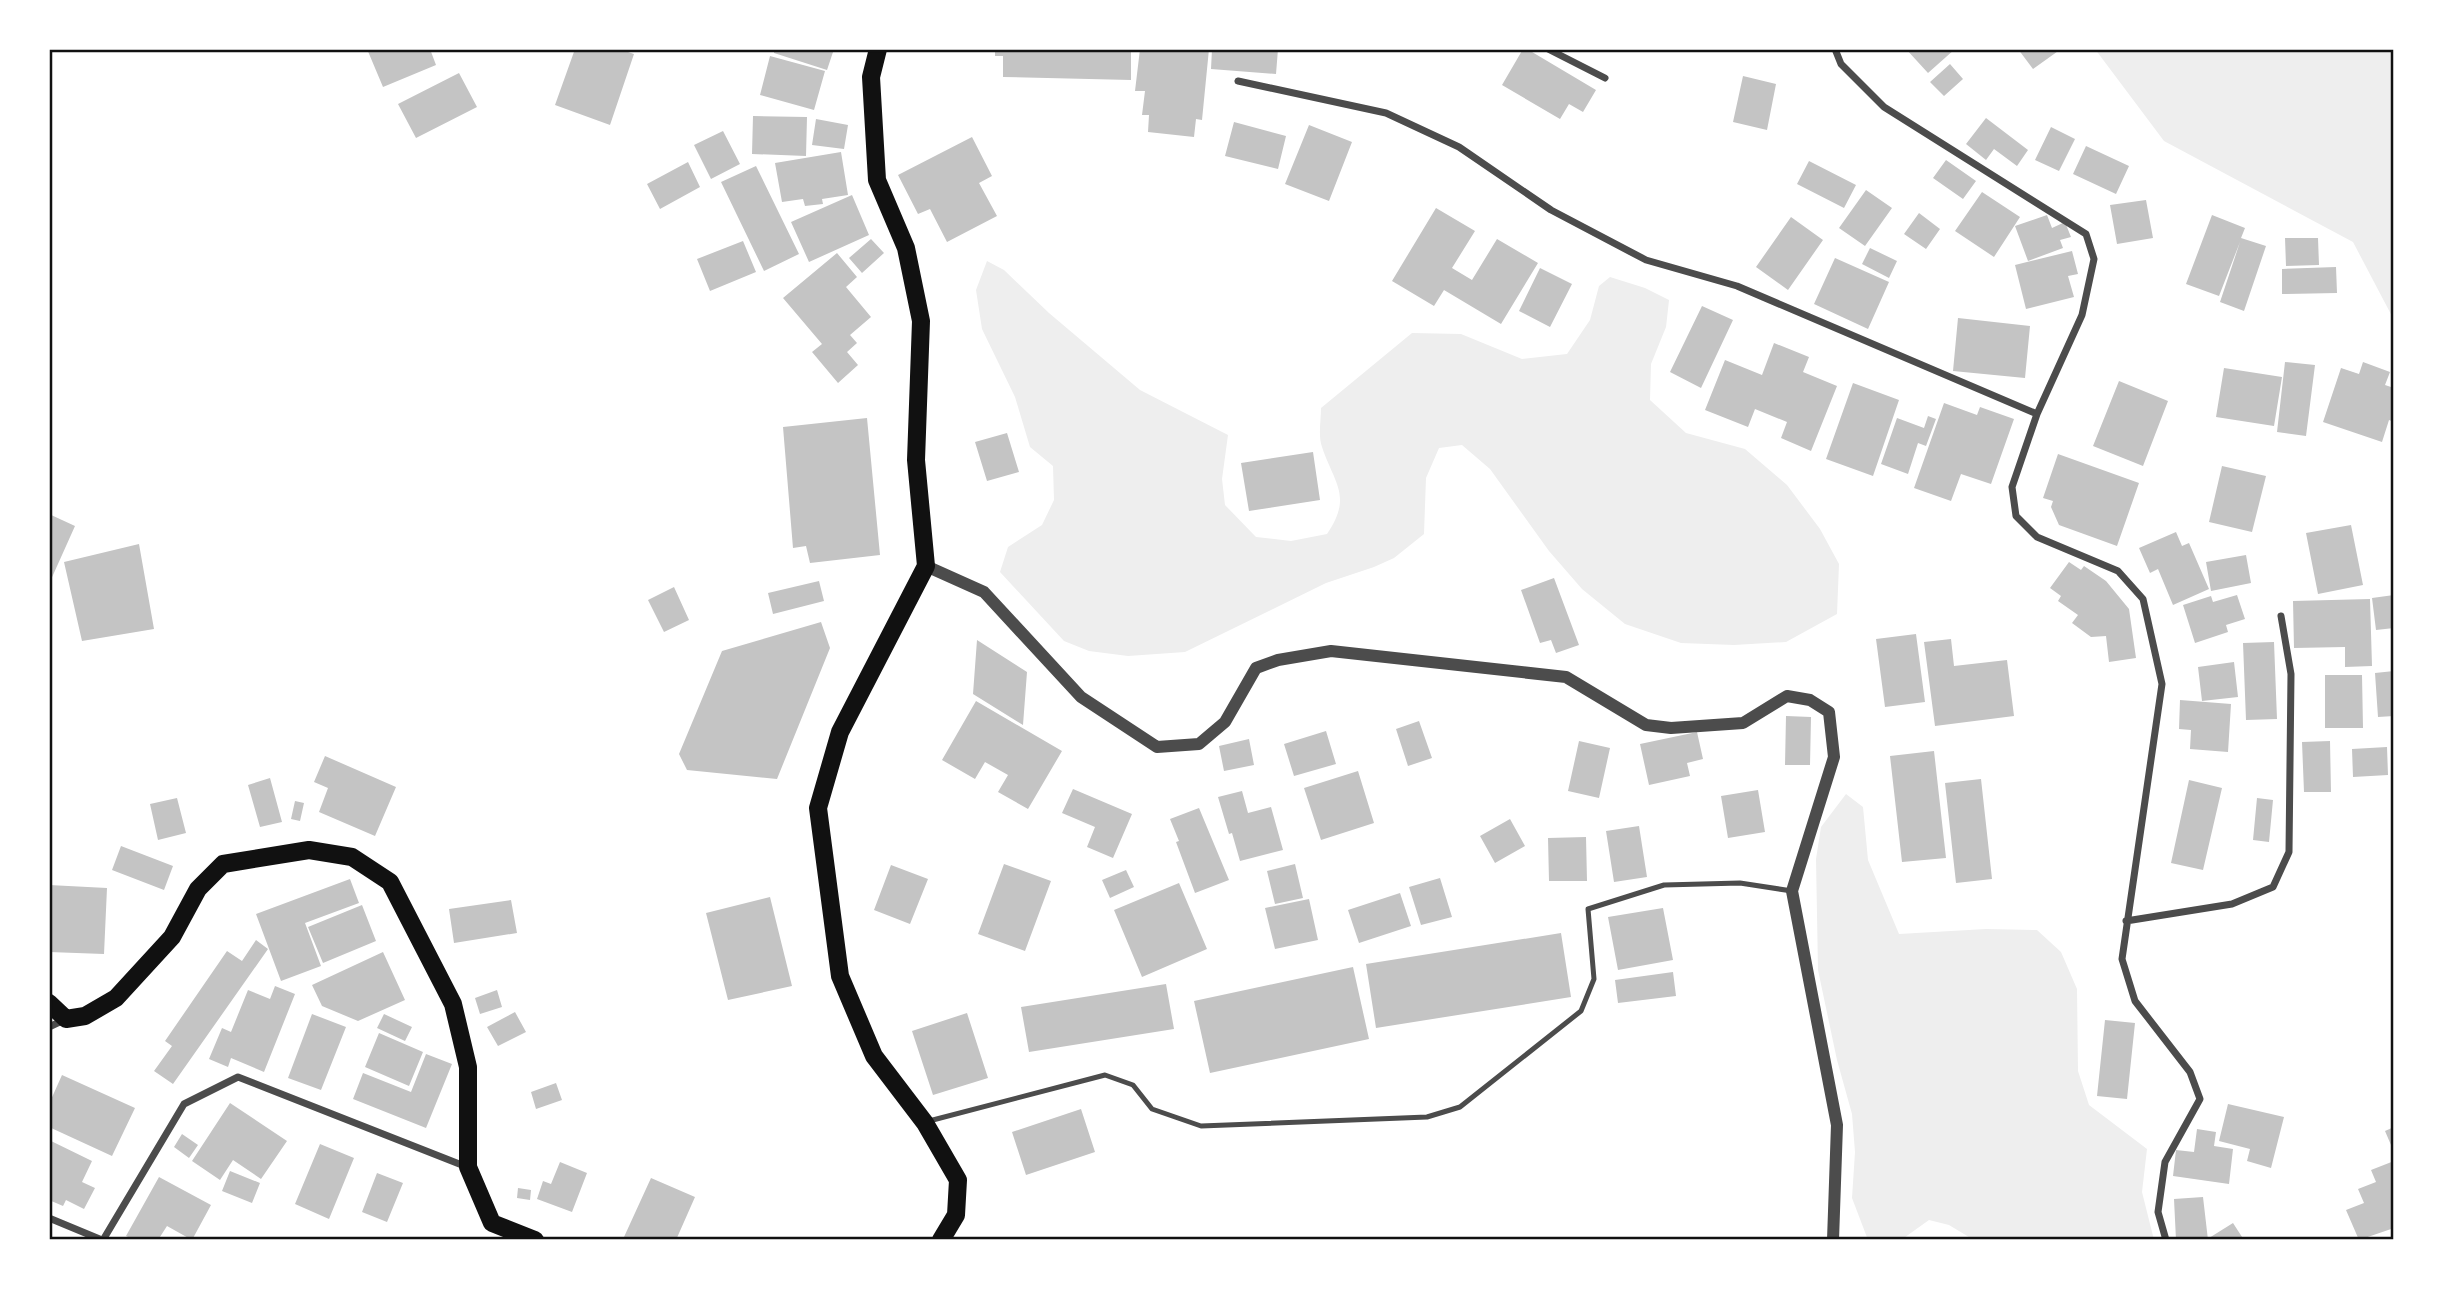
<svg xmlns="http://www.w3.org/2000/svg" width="2443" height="1289" font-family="Ubuntu,sans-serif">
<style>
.green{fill:#eee}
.building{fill:#c4c4c4}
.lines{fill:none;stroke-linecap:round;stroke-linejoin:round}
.service{stroke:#4c4c4c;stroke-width:5}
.minor{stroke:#4c4c4c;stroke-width:7}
.tertiary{stroke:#4c4c4c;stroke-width:12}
.primary{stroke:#111;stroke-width:18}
.neatline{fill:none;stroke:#111;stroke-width:2.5}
</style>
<rect width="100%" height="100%" fill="#fff"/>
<path class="green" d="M2095 49H2394V320L2353 242 2164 141Z
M987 261 1004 270 1049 313 1140 390 1228 435 1222 479 1225 505 1256 537 1291 541 1327 534C1353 496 1334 483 1322 447 1318 436 1321 420 1321 408L1412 333 1461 334 1522 359 1567 354 1590 320 1599 286 1610 277 1645 288 1669 300 1666 327 1651 364 1650 400 1686 433 1745 449 1787 485 1820 529 1839 564 1837 614 1786 642 1734 645 1681 643 1625 624 1582 589 1549 551 1490 469 1462 445 1439 448 1426 478 1424 534 1394 558 1374 567 1326 583 1185 652 1128 656 1089 651 1064 641 1000 572 1008 547 1042 525 1054 500 1053 466 1030 447 1015 397 982 329 976 290Z
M1846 794 1863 807 1868 860 1899 934 1986 929 2037 930 2061 952 2077 989 2078 1071 2089 1105 2147 1149 2142 1192 2154 1240H1974L1949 1225 1929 1220 1901 1240H1868L1852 1198 1855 1152 1852 1114 1837 1060 1818 970 1816 859 1821 827Z"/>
<path class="building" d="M367 49H430L436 65 383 87Z
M575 49H619L634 54 610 125 555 105Z
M774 49H834L827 70 774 53Z
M995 49H1131V80L1003 77V56H995Z
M1140 49H1209L1202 120 1196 119 1194 137 1148 132 1149 115H1142L1145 91H1135Z
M1212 49H1278L1276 74 1211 69Z
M1523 49H1527L1596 90 1583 112 1569 104 1560 119 1502 85Z
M1906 49H1955L1928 73Z
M2018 49H2061L2033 69Z
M770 56 825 71 814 110 760 95Z
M1950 64 1963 79 1944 96 1930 82Z
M459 73 477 107 416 138 398 104Z
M1743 76 1776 84 1767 130 1733 122Z
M753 116 807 117 806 156 752 154Z
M1986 118 2028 150 2017 166 1994 149 1986 160 1966 144Z
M816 119 848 125 844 149 812 145Z
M1234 122 1286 136 1278 169 1225 156Z
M1309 125 1352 142 1329 201 1285 184Z
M2051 127 2075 139 2059 171 2035 160Z
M723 131 740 164 711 179 694 145Z
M972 137 992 176 979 183 997 216 947 242 930 209 918 214 898 175Z
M2086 146 2129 166 2116 194 2073 174Z
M841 152 848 195 822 199 823 204 805 206 803 199 782 202 775 163Z
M1946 160 1976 181 1963 199 1933 178Z
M1809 161 1856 185 1844 208 1797 184Z
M688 162 700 187 660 209 647 184Z
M756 166 799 254 764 271 721 182Z
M1866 190 1892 208 1865 246 1839 228Z
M1982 192 2020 217 1994 257 1955 231Z
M852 195 869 235 809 262 791 222Z
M2146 200 2153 238 2117 244 2110 205Z
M1436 208 1475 231 1452 268 1472 280 1497 239 1538 263 1501 324 1444 290 1434 306 1392 281Z
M1919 213 1940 229 1926 249 1904 234Z
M2047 215 2052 228 2065 222 2071 237 2060 240 2063 248 2028 261 2015 226Z
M2212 215 2245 228 2241 238 2266 246 2244 311 2220 302 2240 242 2219 296 2186 284Z
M1791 217 1823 240 1788 290 1756 267Z
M2285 238H2318L2319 265 2286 266Z
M871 239 884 253 862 273 849 258Z
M743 241 756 272 710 291 697 259Z
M1870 248 1897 261 1889 278 1862 264Z
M2072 251 2078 274 2068 276 2074 297 2026 309 2015 265Z
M837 253 857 277 846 287 871 317 850 335 857 343 847 352 858 365 838 383 812 352 822 344 783 298Z
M1835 258 1889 282 1868 329 1814 304Z
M2336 267 2337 293 2282 294V269Z
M1540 268 1572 284 1550 327 1519 311Z
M1702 306 1733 320 1701 388 1670 372Z
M1958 318 2030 326 2025 378 1953 371Z
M1774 343 1809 357 1803 372 1837 386 1811 451 1781 438 1787 422 1755 409 1748 427 1705 410 1725 360 1762 375Z
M2285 362 2315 365 2306 436 2277 432Z
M2363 362 2390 372 2385 385 2394 388V422L2389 420 2382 442 2323 422 2341 368 2359 374Z
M2224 368 2282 377 2274 426 2216 417Z
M2119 381 2168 401 2143 466 2093 446Z
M1853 383 1899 400 1873 476 1826 459Z
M1944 403 1977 415 1980 407 2014 419 1991 484 1961 474 1951 501 1914 488Z
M1928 416 1936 419 1926 446 1918 443 1908 474 1881 464 1897 418 1924 428Z
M867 418 880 555 810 563 806 546 793 548 783 427Z
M1007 433 1019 472 987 481 975 442Z
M1313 452 1320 500 1249 511 1241 463Z
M2058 454 2139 483 2117 546 2059 525 2051 507 2053 501 2043 498Z
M2222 466 2266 476 2252 532 2209 522Z
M49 514 75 526 49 584Z
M2351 525 2363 585 2318 594 2306 533Z
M2176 532 2182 546 2189 543 2209 589 2173 605 2158 569 2150 573 2139 548Z
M139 544 154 629 82 641 64 562Z
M2246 555 2251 583 2211 591 2206 562Z
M2069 562 2081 570 2084 566 2106 581 2129 609 2136 658 2109 662 2106 636 2091 637 2072 623 2078 615 2058 601 2061 596 2050 588Z
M1554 578 1579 645 1556 653 1551 640 1540 643 1521 590Z
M819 581 824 601 773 614 768 593Z
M674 587 689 620 664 632 648 600Z
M2237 595 2245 619 2226 625 2228 632 2195 643 2183 605 2211 596 2213 602Z
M2394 595V628L2376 630 2372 598Z
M2370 599 2372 666 2345 667V647L2294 648 2293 601Z
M821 622 830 648 777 779 687 770 679 754 722 651Z
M1916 634 1925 702 1885 707 1876 639Z
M1951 639 1954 666 2007 660 2014 716 1935 726 1924 642Z
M977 640 1027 672 1023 725 973 694Z
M2274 642 2277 719 2246 720 2243 643Z
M2234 662 2238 697 2202 701 2198 667Z
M2394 671V716L2378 717 2375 673Z
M2325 675H2362L2363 728H2325Z
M2180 700 2231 704 2228 752 2190 749 2191 730 2179 729Z
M976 701 1062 751 1028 809 998 792 1008 775 985 762 975 779 942 760Z
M1786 716 1811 717 1810 765H1785Z
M1419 721 1432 758 1408 766 1396 729Z
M1326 731 1336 764 1294 776 1284 744Z
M1697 732 1703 759 1687 763 1690 776 1649 785 1640 744Z
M1249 739 1254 765 1224 771 1219 746Z
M1579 741 1610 748 1599 798 1568 791Z
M2330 741 2331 792H2304L2302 742Z
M2387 747 2388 775 2353 777 2352 749Z
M1934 751 1946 858 1902 862 1890 756Z
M325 756 396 787 375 836 319 812 328 788 314 782Z
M1358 771 1374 823 1321 840 1304 788Z
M270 778 282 822 260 827 248 785Z
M1981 779 1992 879 1956 883 1945 783Z
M2189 780 2222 788 2203 870 2171 863Z
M1073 789 1132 814 1113 858 1087 847 1095 827 1062 813Z
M1758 790 1765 832 1728 838 1721 796Z
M1242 791 1248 813 1271 807 1283 850 1240 861 1232 833 1229 834 1218 797Z
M177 798 186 833 158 840 150 804Z
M2257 798 2273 800 2269 842 2253 840Z
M295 801 304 803 300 821 291 819Z
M1199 808 1229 880 1195 893 1176 842 1179 841 1170 819Z
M1510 819 1525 846 1495 863 1480 836Z
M1639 826 1647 877 1614 882 1606 831Z
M1586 837 1587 881H1549L1548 838Z
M121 846 173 866 164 890 112 870Z
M1004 864 1051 881 1025 951 978 934Z
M1295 864 1303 898 1275 904 1267 871Z
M891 865 928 879 910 924 874 910Z
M1126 870 1134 887 1110 898 1102 880Z
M1440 878 1452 917 1421 925 1409 887Z
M350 879 359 903 305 923 321 966 281 981 256 914Z
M1179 883 1207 949 1142 977 1114 910Z
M49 885 107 888 104 954 49 952Z
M1400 893 1411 926 1359 943 1348 910Z
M770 897 792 986 728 1000 706 913Z
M1309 899 1318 940 1275 949 1265 908Z
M511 900 517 933 454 943 449 909Z
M362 905 376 941 323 963 308 927Z
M1663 908 1673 960 1618 970 1608 917Z
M1561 933 1571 997 1376 1028 1366 964Z
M256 940 268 949 173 1084 154 1071 172 1046 165 1041 227 951 242 961Z
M383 952 405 1000 358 1021 322 1006 312 985Z
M1353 967 1369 1039 1210 1073 1194 1001Z
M1673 972 1676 996 1618 1003 1615 980Z
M1166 984 1174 1029 1029 1052 1021 1007Z
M275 986 295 994 264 1072 231 1058 228 1067 209 1059 222 1028 231 1032 248 990 270 999Z
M497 990 502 1007 480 1014 475 998Z
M515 1012 526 1032 498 1046 487 1027Z
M967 1013 988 1078 933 1095 912 1031Z
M312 1014 346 1027 321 1090 288 1078Z
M384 1014 412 1027 405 1041 377 1028Z
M2105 1020 2135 1023 2127 1099 2097 1096Z
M379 1033 423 1052 409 1086 365 1067Z
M426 1054 452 1064 426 1128 353 1099 363 1073 411 1092Z
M62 1075 135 1108 112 1156 49 1127V1104Z
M556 1083 562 1100 536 1109 531 1092Z
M230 1103 287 1141 261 1179 233 1160 220 1180 192 1161Z
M2228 1104 2284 1117 2271 1168 2247 1161 2250 1149 2219 1141Z
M1081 1109 1095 1152 1026 1175 1012 1132Z
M2394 1127V1152L2385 1131Z
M2197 1129 2216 1132 2214 1146 2233 1149 2229 1184 2173 1176 2176 1150 2194 1152Z
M182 1134 198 1145 189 1158 174 1147Z
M49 1140 92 1161 82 1182 95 1188 84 1209 66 1200 63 1206 49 1200Z
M320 1144 354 1158 329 1219 295 1204Z
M2394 1161V1228L2359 1240 2346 1210 2364 1203 2358 1189 2376 1182 2371 1170Z
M560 1162 587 1173 572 1212 537 1199 543 1181 551 1184Z
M230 1171 260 1183 252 1203 222 1191Z
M377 1173 403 1183 387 1222 362 1212Z
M159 1177 211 1205 192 1240 167 1226 158 1240H134L126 1236Z
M651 1178 695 1197 676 1240H630L624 1237Z
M518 1188 531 1190 530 1200 517 1198Z
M2203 1197 2208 1240H2176L2174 1199Z
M2233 1223 2244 1240H2210L2209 1238Z"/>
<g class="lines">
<path class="service" d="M929 1121 1105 1075 1133 1085 1152 1109 1201 1126 1427 1117 1460 1107 1581 1011 1594 979 1588 909 1664 885 1740 883 1792 891"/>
<path class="minor" d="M1548 49 1605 78
M1835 49 1841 64 1884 107 2086 234 2094 259 2082 315 2037 414 2012 487 2016 516 2037 537 2118 571 2143 599 2162 684 2122 959 2135 1001 2190 1072 2200 1099 2165 1162 2158 1212 2166 1240
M1238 81 1386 113 1459 147 1551 210 1646 260 1737 286 2037 414
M2126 921 2232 904 2273 887 2289 852 2291 674 2281 616
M49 1027 66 1019
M49 1218 102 1240
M103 1240 184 1104 238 1077 467 1167"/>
<path class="tertiary" d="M926 566 984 592 1081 697 1157 747 1199 744 1225 722 1256 668 1278 660 1331 651 1566 677 1646 725 1671 728 1743 723 1787 696 1810 700 1829 712 1834 757 1792 891 1837 1125 1833 1240"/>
<path class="primary" d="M878 49 871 77 877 180 906 248 921 321 916 460 926 566 840 732 818 808 840 976 874 1056 925 1123 958 1180 956 1215 941 1240
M49 1003 66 1019 85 1016 116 998 172 937 198 889 223 864 309 850 352 857 390 882 453 1004 468 1067V1167L492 1223 535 1240"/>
</g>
<rect width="2443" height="1289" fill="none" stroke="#ffffff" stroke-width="102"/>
<rect x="51" y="51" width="2341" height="1187" class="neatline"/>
</svg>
